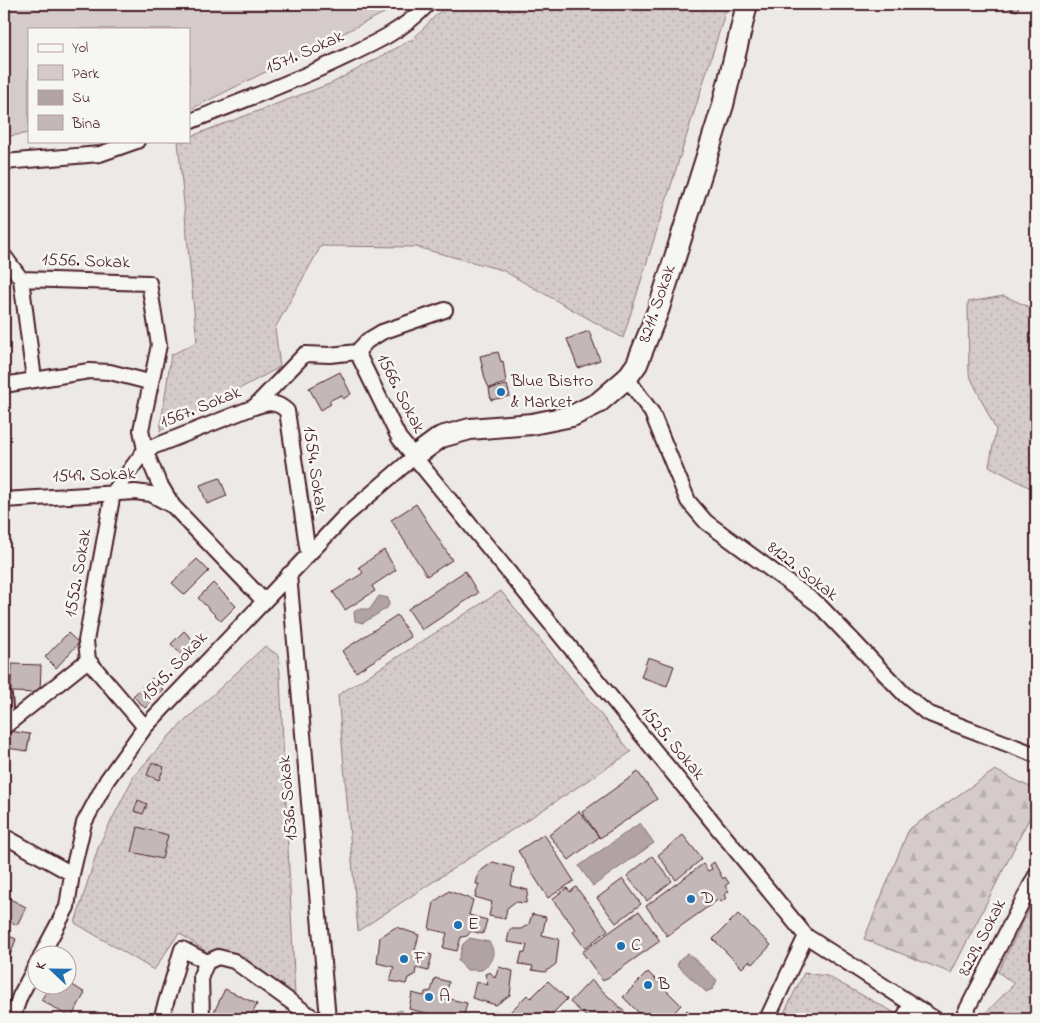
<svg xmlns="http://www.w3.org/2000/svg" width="1040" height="1023" font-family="'Indie Flower',sans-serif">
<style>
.grass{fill:url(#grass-dots);stroke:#8f757a}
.forest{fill:url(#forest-firs);stroke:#8f757a}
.green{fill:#d4cbca;stroke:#8f757a}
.water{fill:#b1a2a3;stroke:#886e73}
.building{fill:#c4b7b7;stroke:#4a1f2b}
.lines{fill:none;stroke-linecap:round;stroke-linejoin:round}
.street-casing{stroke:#4a1f2b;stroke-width:18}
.secondary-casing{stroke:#4a1f2b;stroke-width:24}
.street{stroke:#f6f6f2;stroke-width:14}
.secondary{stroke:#f6f6f2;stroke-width:20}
.poi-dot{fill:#1f6fb2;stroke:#f6f6f2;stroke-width:2}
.labels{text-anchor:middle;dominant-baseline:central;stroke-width:5;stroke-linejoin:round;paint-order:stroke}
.street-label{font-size:18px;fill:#4a1f2b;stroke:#f6f6f2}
.poi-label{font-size:18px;fill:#4a1f2b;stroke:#f6f6f2;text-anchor:start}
</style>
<defs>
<pattern id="grass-dots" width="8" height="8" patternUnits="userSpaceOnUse" patternTransform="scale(1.25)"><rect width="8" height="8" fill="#d4cbca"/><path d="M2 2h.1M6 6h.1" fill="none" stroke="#b8aeae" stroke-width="1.8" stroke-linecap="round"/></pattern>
<pattern id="forest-firs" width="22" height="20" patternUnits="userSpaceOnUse" patternTransform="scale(1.25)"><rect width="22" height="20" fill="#d4cbca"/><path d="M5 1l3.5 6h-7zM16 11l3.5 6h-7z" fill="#b8aeae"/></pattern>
</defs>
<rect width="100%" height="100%" fill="#ece9e6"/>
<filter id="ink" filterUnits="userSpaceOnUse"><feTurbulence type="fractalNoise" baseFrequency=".02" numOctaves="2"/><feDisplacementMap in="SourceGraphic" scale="10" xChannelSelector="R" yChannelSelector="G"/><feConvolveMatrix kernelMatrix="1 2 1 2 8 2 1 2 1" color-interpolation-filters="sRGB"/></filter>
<g filter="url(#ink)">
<path class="grass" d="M447 4H728L623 338 502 270 416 247 321 246 275 328 280 367 160 431 171 355 197 342 178 141H189V137L332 83 413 39Z
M1004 296 1036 310V491L989 466 996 430 969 374 968 302Z
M501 591 631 752 358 931 338 695Z
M265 646 279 656 295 996 266 992 179 933 154 970 75 923 99 845 134 776 171 734Z
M1036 896V1019H980L1014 984 998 972Z
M804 973 827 976 895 1013 892 1019H781Z"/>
<path class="forest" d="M995 770 1036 790V805L951 973 864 939 909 829Z"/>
<path class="green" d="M4 4H402L189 110V29H29V133L4 137Z
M401 1010 405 1019H379Z"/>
<path class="water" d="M379 596 388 598 389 605 387 608 363 623 355 621 354 612 358 609H370Z
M640 823 654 843 593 886 579 866Z
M470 938 489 942C497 953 492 962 482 970H467L458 961 463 944Z
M688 953 717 980 713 989 706 992 677 965 681 958Z"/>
<path class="building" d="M1004 4H1020L1017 11 1003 5Z
M589 331 600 360 578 368 567 339Z
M498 352 501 362 503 361 506 383 489 388 485 379 480 356Z
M340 372 351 394 343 399 341 395 329 401 331 404 321 410 309 388Z
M507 385 510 396 491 400 489 389Z
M220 478 227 496 207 504 200 485Z
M416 504 452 560 427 576 391 520Z
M384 550 396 570 372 586 375 591 345 610 333 592 363 573 359 567Z
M197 559 209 571 185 595 172 583Z
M465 571 478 593 422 630 408 609Z
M213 583 236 606 221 621 198 598Z
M397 615 411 637 356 672 342 651Z
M184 631 200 647 186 660 171 644Z
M68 633 79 643 56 668 45 657Z
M648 657 674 666 667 686 641 677Z
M12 664 41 665 40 693 11 692Z
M152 678 163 689 145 708 133 696Z
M9 731 30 734 27 751 7 748Z
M152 762 164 767 159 780 147 775Z
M638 772 657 799 600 838 582 812Z
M138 800 147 804 143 814 134 811Z
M579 811 599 837 569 860 549 835Z
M138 827 168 835 162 859 132 852Z
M544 834 574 881 548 898 518 851Z
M683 835 702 859 676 880 658 855Z
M652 856 672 881 647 901 627 876Z
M493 862 514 868 511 886 528 890 526 903 515 902 507 908 505 919 489 916 492 902 475 897 479 884H476L479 872Z
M714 862 723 879 725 877 729 883 725 886 729 891 724 895 726 898 721 902 719 899 667 936 646 906 703 864 708 871 712 869 710 865Z
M623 879 641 904 616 923 597 898Z
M576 887 608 930 585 948 573 932 576 930 552 899 567 888 570 892Z
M449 891 473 900 469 915 487 920 483 934 471 931 467 936 461 937 457 951 443 948 447 933 429 929 434 902Z
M4 896 26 907 17 925 4 919Z
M639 911 660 941 603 981 582 952Z
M532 914 546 917 542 935 559 939 556 964 545 972 532 970 533 966 519 964 522 952 525 953 527 945 507 942 510 929H521L529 924Z
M738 914 771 945 753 964 749 961 742 968 713 939Z
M396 927 419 935 415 950 432 955 428 971 416 968 415 975 408 978 406 984 390 981 394 967 377 963 380 937Z
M4 934 16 939 7 964 4 963Z
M499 967 513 971 510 995 496 1005 472 998 476 982 488 985 485 974 490 972 495 978Z
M648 972 681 1005 668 1019H645L623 997Z
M435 978 449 982 445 1000 450 1001V999L467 1003 463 1019H425L426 1013 409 1009 412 993 424 996 425 992 431 991Z
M591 980 626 1013 620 1019H589L570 1002Z
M548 981 567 999 550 1016 546 1012 538 1019H513L508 1014 527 995 531 998Z
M68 982 85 993 71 1018 41 1000 50 986H68Z
M225 989 257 1004 250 1019H230L214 1012Z
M687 1010 696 1019H678Z
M496 1011 504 1019H488Z"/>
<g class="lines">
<defs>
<path id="street" d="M189 122C241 101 294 82 345 57 375 43 405 29 428 4
M4 162 100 154 137 141
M4 256 21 279 34 379
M21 279 149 283 159 345 141 430 145 450 113 493 86 641 88 660
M357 352 367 341 382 332 445 310
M627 378 652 413 688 501 706 522 819 605 904 694 927 713 1036 755
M4 385 89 371 110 372 149 382
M254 407 305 354 330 355 357 352 399 438 806 936 935 1019
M4 500 135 492 151 494 173 506 263 600
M173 506 158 481 145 450 254 407C267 403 276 400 287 411L308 553
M289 574 328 1019
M4 696 6 723
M4 727 88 660 145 727
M4 836 72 874
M41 956 67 907 72 874 84 823 107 780 145 727 344 517 415 456
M12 1019 20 996 38 962
M161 1019 182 949 207 962
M202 1019 201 975 207 962 218 957 234 961 315 1019
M767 1019 806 936
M903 1019 911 1004
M962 1019 1036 875"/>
<path id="secondary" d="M415 456 441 437 470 429 532 424 572 416 598 403 627 378 637 364 659 308 723 105 747 4"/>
</defs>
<use href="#street" class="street-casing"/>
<use href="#secondary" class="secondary-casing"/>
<use href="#street" class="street"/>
<use href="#secondary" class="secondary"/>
</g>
</g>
<g class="poi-dot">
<circle cx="501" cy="392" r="5"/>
<circle cx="691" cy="899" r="5"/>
<circle cx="458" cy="925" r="5"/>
<circle cx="621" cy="946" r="5"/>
<circle cx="404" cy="959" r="5"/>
<circle cx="648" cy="985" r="5"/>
<circle cx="429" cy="997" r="5"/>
</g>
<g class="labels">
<g class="street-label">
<text transform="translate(305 53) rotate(-24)">1571. Sokak</text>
<text transform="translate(86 262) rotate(2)">1556. Sokak</text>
<text transform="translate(658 304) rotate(-71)">8211. Sokak</text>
<text transform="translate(400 394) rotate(63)">1566. Sokak</text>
<text transform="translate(201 408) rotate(-22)">1567. Sokak</text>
<text transform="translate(314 470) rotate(82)">1554. Sokak</text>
<text transform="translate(94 476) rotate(-2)">1549. Sokak</text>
<text transform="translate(802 572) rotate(38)">8122. Sokak</text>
<text transform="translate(79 573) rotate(-80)">1552. Sokak</text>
<text transform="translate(175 667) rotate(-47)">1545. Sokak</text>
<text transform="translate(672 744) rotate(50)">1525. Sokak</text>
<text transform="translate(289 798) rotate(-95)">1536. Sokak</text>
<text transform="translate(983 938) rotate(-63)">8229. Sokak</text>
</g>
<g class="poi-label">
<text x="511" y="382">Blue Bistro<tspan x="511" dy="21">&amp; Market</tspan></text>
<text x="701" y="899">D</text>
<text x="468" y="925">E</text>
<text x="631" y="946">C</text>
<text x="414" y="959">F</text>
<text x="658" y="985">B</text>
<text x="439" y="997">A</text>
</g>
</g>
<rect width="1040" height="1023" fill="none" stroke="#f6f6f2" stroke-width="20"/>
<rect x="10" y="10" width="1020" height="1003" fill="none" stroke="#4a1f2b" stroke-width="2" filter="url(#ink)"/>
<rect x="28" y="28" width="162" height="115" fill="#f6f6f2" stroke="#b1a0a2"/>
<rect x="38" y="44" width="25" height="8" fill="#f6f6f2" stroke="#b1a0a2"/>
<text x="72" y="52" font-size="15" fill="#4a1f2b">Yol</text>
<rect x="38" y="65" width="25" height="15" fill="#d4cbca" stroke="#b1a0a2"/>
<text x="72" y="78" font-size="15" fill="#4a1f2b">Park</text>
<rect x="38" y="90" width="25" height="15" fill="#b1a2a3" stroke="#b1a0a2"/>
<text x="72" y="102" font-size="15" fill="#4a1f2b">Su</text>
<rect x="38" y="115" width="25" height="15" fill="#c4b7b7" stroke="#b1a0a2"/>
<text x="72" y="128" font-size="15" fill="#4a1f2b">Bina</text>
<g transform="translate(52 970) rotate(292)"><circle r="24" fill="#f6f6f2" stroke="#b1a0a2"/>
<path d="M0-4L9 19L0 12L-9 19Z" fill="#1f6fb2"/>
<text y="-8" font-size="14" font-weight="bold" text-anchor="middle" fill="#4a1f2b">K</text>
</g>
</svg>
